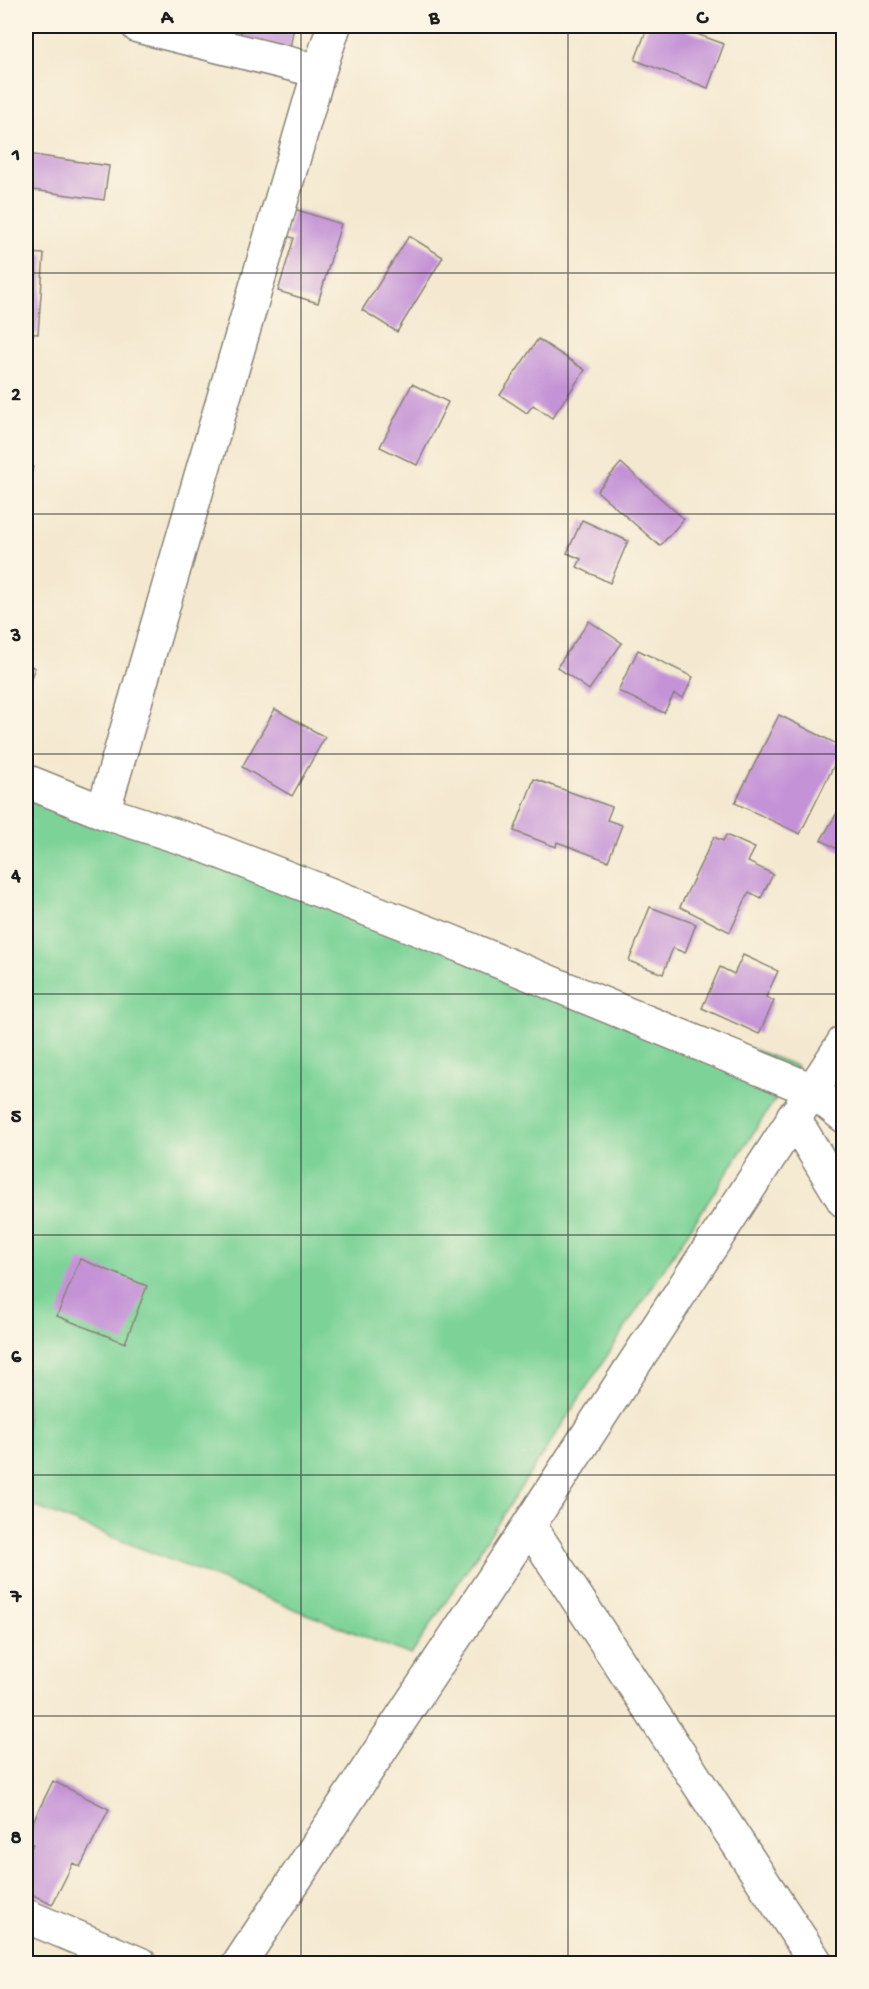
<svg xmlns="http://www.w3.org/2000/svg" width="869" height="1989" font-family="'Gochi Hand',sans-serif">
<style>
.green{fill:#7dd397;stroke:#4c785a;stroke-width:1.5}
.building{fill:#c493d7}
.lines{fill:none;stroke-linecap:round;stroke-linejoin:round}
.minor-casing{stroke:#888276;stroke-width:36}
.minor{stroke:#fff;stroke-width:33}
.grid{fill:none;stroke:#1c1c1c;stroke-width:1.5;stroke-opacity:0.55}
.neatline{fill:none;stroke:#1c1c1c;stroke-width:2}
.grid-label{font-size:20px;text-anchor:middle;font-weight:bold;fill:#1c1c1c}
</style>
<rect width="100%" height="100%" fill="#fcf5e5"/>
<filter id="ink" filterUnits="userSpaceOnUse"><feTurbulence type="fractalNoise" baseFrequency=".0167" numOctaves="2"/><feDisplacementMap in="SourceGraphic" scale="12" xChannelSelector="R" yChannelSelector="G"/><feConvolveMatrix kernelMatrix="1 2 1 2 8 2 1 2 1" color-interpolation-filters="sRGB"/></filter>
<filter id="wash" filterUnits="userSpaceOnUse"><feTurbulence type="fractalNoise" baseFrequency=".008" numOctaves="4" result="noise"/><feDisplacementMap in="SourceGraphic" scale="24" xChannelSelector="R" yChannelSelector="G"/><feGaussianBlur stdDeviation="1.35" result="paint"/><feColorMatrix in="noise" values="0 0 0 0 0 0 0 0 0 0 0 0 0 0 0 0 0 1.4 0 .05"/><feComposite in="paint" operator="in"/></filter>
<g filter="url(#wash)">
<rect width="100%" height="100%" fill="#f4e9d0"/>
<path class="green" d="M26 777 797 1066 411 1655 26 1503Z"/>
<g id="blocks">
<path class="building" d="M242 26H294L289 54 238 46Z
M648 26H675L724 44 708 88 635 60Z
M26 154 109 166 104 200 26 189Z
M294 209 341 224 318 303 278 291 294 238 286 236Z
M409 236 443 257 397 332 362 310Z
M26 253 44 254 38 334 26 333Z
M538 339 585 370 552 418 533 405 527 413 500 395Z
M412 384 448 402 417 465 380 447Z
M621 463 684 519 660 546 597 491Z
M26 465 33 467 26 493Z
M582 520 628 541 610 583 577 567 581 559 567 553Z
M589 621 622 643 589 690 557 667Z
M638 650 693 677 683 698 674 694 664 713 618 691Z
M26 664 35 668 26 689Z
M275 709 325 737 292 796 242 767Z
M779 715 843 747 800 834 735 803Z
M534 779 612 807 607 820 622 825 608 861 557 842 556 847 514 831Z
M844 801V853L821 840Z
M726 835 755 848 748 862 773 874 761 898 749 892 730 932 680 907 714 837 723 841Z
M650 907 696 924 685 953 673 948 663 974 629 961Z
M743 955 778 971 766 997 774 1001 759 1034 702 1008 720 967 734 974Z
M80 1259 147 1286 125 1343 57 1316Z
M53 1781 109 1809 80 1867 73 1863 52 1905 26 1891V1858L33 1844 26 1840V1836Z"/>
</g>
</g>
<g filter="url(#ink)">
<use href="#blocks" fill-opacity="0" stroke="#888276" stroke-width="1.5"/>
<g class="lines">
<defs>
<path id="minor" d="M138 26 319 71
M26 781 103 812 195 842 452 942 812 1090 844 1116
M103 812 319 71 334 26
M793 1117 844 1201
M529 1525 817 1964
M26 1916 140 1964
M239 1964 529 1525 844 1042"/>
</defs>
<use href="#minor" class="minor-casing"/>
<use href="#minor" class="minor"/>
</g>
</g>
<path class="grid" d="M301 26V1964M568 26V1964M26 273H844M26 514H844M26 754H844M26 994H844M26 1235H844M26 1475H844M26 1716H844"/>
<rect width="869" height="1989" fill="none" stroke="#fcf5e5" stroke-width="66"/>
<rect x="33" y="33" width="803" height="1923" class="neatline"/>
<g class="grid-label">
<text x="167" y="23">A</text>
<text x="434" y="23">B</text>
<text x="702" y="23">C</text>
<text x="16" y="160">1</text>
<text x="16" y="400">2</text>
<text x="16" y="641">3</text>
<text x="16" y="881">4</text>
<text x="16" y="1122">5</text>
<text x="16" y="1362">6</text>
<text x="16" y="1602">7</text>
<text x="16" y="1843">8</text>
</g>
</svg>
